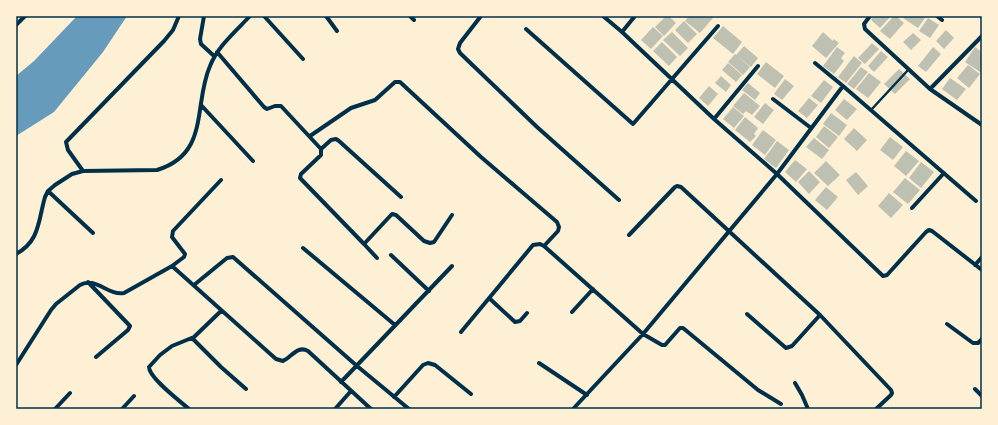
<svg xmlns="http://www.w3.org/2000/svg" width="998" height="425" font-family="'Source Sans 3',sans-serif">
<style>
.water{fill:#669bbc}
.building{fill:#bec0b2}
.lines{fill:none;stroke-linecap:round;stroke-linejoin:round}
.service{stroke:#003049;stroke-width:2.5}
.minor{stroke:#003049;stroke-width:4}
.neatline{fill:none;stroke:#003049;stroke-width:1.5}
</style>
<rect width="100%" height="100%" fill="#fdf0d5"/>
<path class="water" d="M77 16H127L103 52 54 112 16 136V76L34 61Z"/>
<path class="building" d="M666 16H669L676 23 664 36 655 27Z
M689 16H711L713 18 700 33 685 21Z
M874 16H891L880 28 871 20Z
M894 16H896L904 23 890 39 880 31Z
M905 16H922L925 18 918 28 903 18Z
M928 18 939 25 930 38 919 31Z
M684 21 697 34 688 43 675 30Z
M723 26 742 42 733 54 713 38Z
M653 27 663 36 651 49 641 40Z
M946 30 954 38 944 49 936 41Z
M672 32 688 48 680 56 663 40Z
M823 32 833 41 834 39 839 43 826 58 812 46Z
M913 33 921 40 911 50 903 42Z
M662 42 677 57 669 66 653 51Z
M872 43 879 49 865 64 858 58Z
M744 46 758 58 751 67 736 55Z
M837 47 845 53 841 58 844 61 834 74 823 66Z
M933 47 941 54 926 72 918 66Z
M975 47 982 52V69L980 72 965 62Z
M881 51 888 57 874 72 868 66Z
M735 54 750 67 743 75 728 62Z
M854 56 862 63 846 83 838 77Z
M766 62 784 76 775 88 757 74Z
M728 63 742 75 736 82 722 70Z
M968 65 980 74 969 88 957 78Z
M861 67 868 72 854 89 847 84Z
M899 69 910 79 895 94 884 84Z
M869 73 881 82 868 98 856 89Z
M721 76 731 85 726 92 715 83Z
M950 78 966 89 957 100 942 89Z
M785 79 794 86 782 100 774 94Z
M824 80 833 87 821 103 811 96Z
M748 83 760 93 755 100 742 90Z
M709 86 718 94 708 106 699 98Z
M744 93 760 106 752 115 746 111 743 114 733 106Z
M809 98 818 105 807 118 798 111Z
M844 99 857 109 847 120 835 110Z
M765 103 774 110 763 124 754 117Z
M733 107 744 116 734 128 723 119Z
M831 113 847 125 839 136 823 124Z
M745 117 758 128 754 134 756 136 750 142 735 130Z
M824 126 838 137 829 148 816 137Z
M854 128 867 140 857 151 844 139Z
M763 130 776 140 765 155 752 145Z
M890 137 903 147 893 160 880 150Z
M814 138 829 150 822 159 806 147Z
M777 141 789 150 776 168 764 159Z
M906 151 919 161 906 176 894 166Z
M795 160 807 169 796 182 785 172Z
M826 161 840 175 828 186 814 173Z
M921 162 934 172 921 188 909 178Z
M809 171 820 182 809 194 798 182Z
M856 172 868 186 858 195 846 180Z
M905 178 920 190 908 204 893 192Z
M826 187 838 197 827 210 815 200Z
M889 193 903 205 891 218 878 206Z"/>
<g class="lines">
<path class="service" d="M871 110 909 69"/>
<path class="minor" d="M204 16 200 39 201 44 214 56
M264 16 303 59
M326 16 337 31
M410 16 414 20
M481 16 460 43 458 49 460 53 537 127 619 200
M603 16 622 32 714 119 777 174 883 276 887 275 926 232 929 230 932 231 982 270
M870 16 864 24 865 29 930 89 982 36
M937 16 942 20
M16 25 25 16
M526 29 633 124 718 26
M622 32 635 16
M217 52 264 107 267 109 275 106H281L321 149V155L301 174 300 178 364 244
M815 63 843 86
M930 89 982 125
M773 99 811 128
M201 105 253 161
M714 119 758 66
M310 136 351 108 375 100 395 82H400L481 157 557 222 559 227 558 231 544 246
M321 149 331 140 336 139 339 141 401 197
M83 171 68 150 66 142 164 41 173 30 179 16
M48 191 93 233
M912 208 944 173
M629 235 675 187 677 186 681 187 820 315 891 390 892 393 891 395 876 409
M303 248 395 325
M16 254C40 241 38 221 45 197L48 191 55 185 72 174 83 171 157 170C210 154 193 105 210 66 218 46 236 31 250 16
M391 255 429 291
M377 258 364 244 392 214 396 215 424 241 430 243 434 242 452 215
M975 265 982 257
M172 266 184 257 185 254 172 237 173 231 221 180
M88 282 130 326 128 330 96 357
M194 285 227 258 233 257 357 366 409 409
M489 298 515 322 520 321 527 313
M572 312 593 289
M747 314 786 348 792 346 820 315
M947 324 973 343H978L982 339
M461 332 533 245 540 244 544 246 643 334 662 345H665L680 328H683L758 390 781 404
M192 338 221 367 246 389
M539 363 587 395
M16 365 51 310 56 304 80 285C95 276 108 296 124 293L172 266 276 359 283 361C292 357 297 345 308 351L371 409
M341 382 452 266
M795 383 802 395 808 409
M975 389 982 396
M394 397 423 365 428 363 435 365 471 394
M55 409 70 393
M122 409 134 396
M189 409C180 401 149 378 149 367L160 355 172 346 194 337 221 311
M335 409 351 391
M573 409 643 334 777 174 843 86 976 201"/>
</g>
<rect width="998" height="425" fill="none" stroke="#fdf0d5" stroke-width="34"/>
<rect x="17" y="17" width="964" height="391" class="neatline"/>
</svg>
